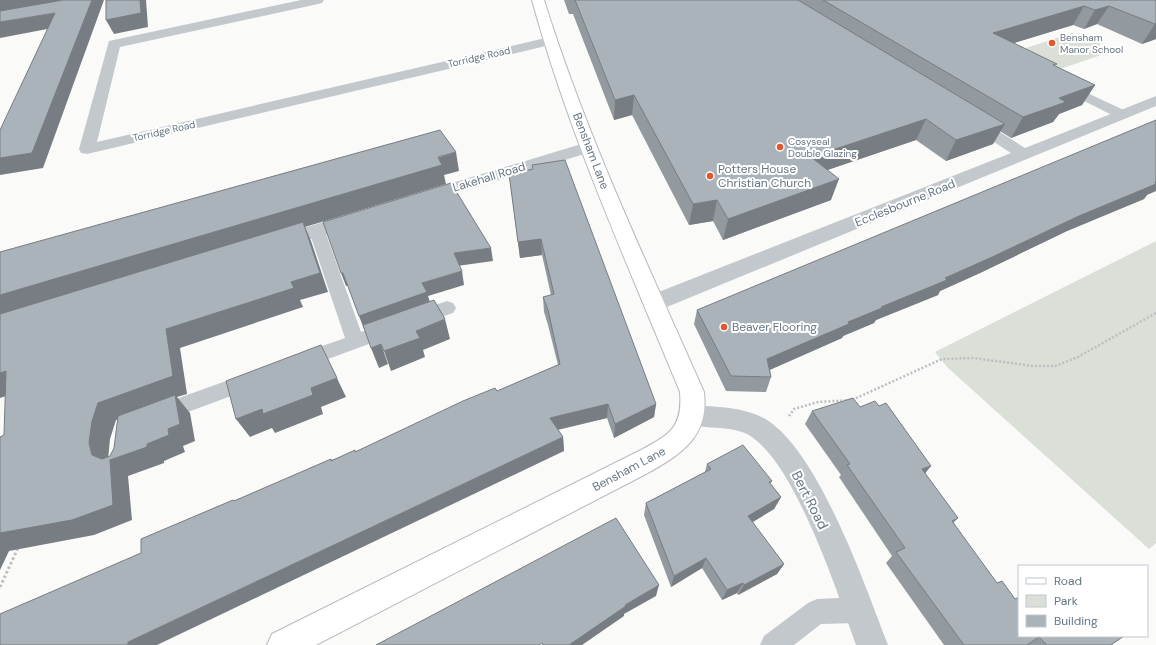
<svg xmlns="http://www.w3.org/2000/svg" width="1156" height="645" font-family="'DM Sans',sans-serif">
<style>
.green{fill:#dadfd7}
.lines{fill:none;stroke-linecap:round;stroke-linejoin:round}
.secondary-casing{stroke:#b3babf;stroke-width:2}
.path-far1{stroke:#bbbfc2;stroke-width:2.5;stroke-dasharray:2 2;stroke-linecap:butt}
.path{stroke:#bbbfc2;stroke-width:3;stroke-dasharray:2.5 2.5;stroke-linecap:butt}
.lane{fill:#c3c8cc;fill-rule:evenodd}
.street{fill:#c3c8cc;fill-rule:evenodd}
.secondary{fill:#fff;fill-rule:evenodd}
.wall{fill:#929a9f}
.shaded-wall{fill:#777d82;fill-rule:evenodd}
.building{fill:#aab3b9;stroke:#777d82}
.poi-dot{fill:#e4572e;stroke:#fff;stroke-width:1.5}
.labels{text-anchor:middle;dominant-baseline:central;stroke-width:4;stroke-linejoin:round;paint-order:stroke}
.far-poi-label{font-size:10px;fill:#657683;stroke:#fff;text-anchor:start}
.far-street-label{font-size:10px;fill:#657683;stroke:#fff}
.street-label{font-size:12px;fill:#657683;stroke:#fff}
.poi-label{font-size:12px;fill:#657683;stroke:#fff;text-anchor:start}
.near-street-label{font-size:14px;fill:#657683;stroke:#fff}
</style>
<rect width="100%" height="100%" fill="#fafaf8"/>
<path class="green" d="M1072 33 1101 44 1099 45 1113 51 1054 71 1014 52Z
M1156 241V543L1149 549 947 367 935 352Z"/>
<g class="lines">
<defs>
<path id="secondary" d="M532 0H544C586 135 647 263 704 392 709 437 682 454 646 474L316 645H267L272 634 639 451C669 435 683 428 680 392 627 263 569 135 532 0Z"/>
</defs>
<use href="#secondary" class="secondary-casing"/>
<path class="path-far1" d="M789 416 794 409 818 402 852 400 942 359 973 358 1033 366H1055L1078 357 1156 313"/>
<path class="path" d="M0 587 18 548"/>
<path class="lane" d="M1066 83 1128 112 1129 115 1128 118H1118L1062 90 1060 87 1062 84Z
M317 226 323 227 325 231 361 332 390 322 396 324 399 329 396 334 301 369 294 366 292 361 294 356 345 338 309 231 311 227Z
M447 301 453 303 456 308 453 313 418 325 412 323 409 318 412 313Z
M251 372 258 374 261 380 258 386 161 422 154 419 151 413 154 407Z
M858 597 867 601 871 610 867 619 858 623 821 624 794 645H760L764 636 808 603 817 599Z"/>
<path class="street" d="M301 0H324L322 3 318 4 120 47 97 142 550 37 555 38 557 41 555 44 550 45 87 154 81 153 79 149 109 41Z
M1156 96V106L662 309 654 311 646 309 643 303 646 297 1011 153 966 124 964 121 966 118 972 116 978 118 1025 148Z
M588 142 594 143 596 147 594 151 431 201 425 203 419 201 416 197 419 193Z
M354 213 361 215 363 219 361 223 280 249 273 247 270 242 273 237Z
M693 405C717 407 746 407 767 420 820 454 865 586 888 645H856C838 594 794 459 747 434 728 425 704 430 684 423L681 416 684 409Z"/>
<use href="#secondary" class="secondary"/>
</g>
<path class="wall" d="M564 0H1156V39L1142 44 1097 24 1084 29 1073 25 1014 43 1055 66 1095 85 1082 105 1059 114 1053 122 1011 138 1000 131 993 144 946 161 916 140 827 170 831 200 723 240 713 221 689 225 632 115 614 120 573 14H569Z
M532 165 656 404 654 417 614 438 607 418 558 430 563 437 564 451 141 553 233 500 235 501 331 460 356 452 558 365 548 325 544 312 543 297 551 295 542 255 520 258 511 189 509 174 533 169Z
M1147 195 1144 199 1067 231 980 273 940 291 938 295 876 320 874 323 843 336 842 338 770 370 771 377 766 392 726 391 694 324 697 310Z
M860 407 931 466 925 473 1019 636H1124L1111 645H944L886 563 892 556 839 477 841 475 805 424 812 411Z
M707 464 772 481 770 484 781 497 774 509 752 522 784 564 777 574 738 595 737 593 722 600 702 568 671 587 644 515 646 503 705 472Z"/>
<path class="shaded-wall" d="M0 0H71L0 14Z
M92 0H104L43 168 0 175V158Z
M140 0H146L148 27 114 34 106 20Z
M1084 6 1073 25 984 52 993 33Z
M1109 6 1097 24 1084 29 1095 10Z
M55 13 63 26 0 38V22Z
M1155 24H1156V39L1142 44Z
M1095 85 1082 105 1059 114 1053 122 1011 138 1023 117 1059 98Z
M634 95 632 115 614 120 615 100Z
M926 119 916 140 804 178 811 157Z
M1005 124 993 144 946 161 956 140Z
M456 152 459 171 444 175 446 184 305 227 311 241 328 292 300 300 303 307 180 348 187 394 177 397 190 413 195 441 183 446 185 452 164 461V463L128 476 132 520 94 535 9 551 0 570V533L92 455 0 320V295ZM176 398 168 429 147 444 108 460 110 439 116 420Z
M839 179 831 200 723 240 728 219Z
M1156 179V191L1147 195 1144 199 1067 231 980 273 940 291 938 295 876 320 874 323 843 336 842 338 762 373 767 359 848 322 881 307Z
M717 200 713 221 689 225 693 204Z
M541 239 542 255 520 258 518 242Z
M491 248 493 261 457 266 454 253Z
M462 271 464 285 428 296 431 305 364 329 359 316 422 283Z
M341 273H343L348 286H346Z
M445 319 450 339 423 350 425 357 391 371 384 351 416 331Z
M381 344 388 364 379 368 371 348Z
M321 345 346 397 321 407 323 414 275 433 272 428 250 437 236 419 311 388Z
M6 371 26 389 0 398V373Z
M608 404 607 418 551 431 550 418Z
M656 404 654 417 614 438 615 424Z
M563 437 564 451 157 645H128V642Z
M931 466 921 478 922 469Z
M781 497 774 509 743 528 748 516Z
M958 518 946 530 952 521Z
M706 558 702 568 671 587 674 576Z
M784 564 777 574 738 595 744 585Z
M743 583 737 593 722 600 727 590Z
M659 585 656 596 624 614V616L582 645H569L625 605Z"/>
<path class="building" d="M63 0H92L32 153 0 158V130L55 13 0 22V11Z
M106 0H140L141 13 106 20Z
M575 0H798L1005 124 956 140 926 119 811 157 839 179 728 219 717 200 693 204 634 95 615 100Z
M823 0H1156V24H1155L1109 6 1095 10 1084 6 993 33 1057 64 1053 65 1095 85 1059 98 1066 102 1023 117Z
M1156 120V182H1155L1156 184 1079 216 990 258 945 278 947 280 881 307 882 308 848 322 849 324 767 359 771 377 731 376 697 310Z
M440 130 456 152 438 157 442 165 0 295V252Z
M565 160 656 404 615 424 608 404 550 418 563 437 128 642V645H0V614L141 553V539L233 500 234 501 331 459V461L355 450V452L463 401 495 388 497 391 560 364 548 310 543 297 554 294 541 239 518 242 509 174 533 169 532 165Z
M451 183 491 248 454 253 462 271 422 283 427 292 359 316 343 273H341L323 222Z
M303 222 320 273 291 282 294 288 166 329 173 376 98 403 92 421 89 443 92 455 102 459 110 456 114 448 118 416 175 395 180 424 168 429 169 435 147 444V447L110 460 113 505 72 520 0 533V437L4 435 6 371 0 373V314Z
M434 300 445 319 416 331 420 338 384 351 381 344 371 348 363 325Z
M321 345 337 378 311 388 313 395 263 414 262 409 236 419 226 381Z
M853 398 860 407 875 401 879 406 886 403 931 466 922 469 958 518 952 521 997 583 1002 581 1015 599 1019 597V636H1124L1111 645H1047L1039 637 1027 645H964L896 552 905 548 847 465 850 464 812 411Z
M743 445 772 481 769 482 781 497 748 516 784 564 744 585 743 583 727 590 706 558 674 576 646 503 711 469 707 464Z
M616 518 659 585 625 605 626 606 569 645H543L542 643 539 645H376Z"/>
<g class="poi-dot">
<circle cx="1052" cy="43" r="4"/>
<circle cx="780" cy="147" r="4"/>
<circle cx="710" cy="176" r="4"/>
<circle cx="724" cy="327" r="4"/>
</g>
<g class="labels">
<g class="far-poi-label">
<text x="1060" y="37">Bensham<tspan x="1060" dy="12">Manor School</tspan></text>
<text x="788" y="141">Cosyseal<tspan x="788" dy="12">Double Glazing</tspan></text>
</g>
<g class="far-street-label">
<text transform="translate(479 57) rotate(-13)">Torridge Road</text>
<text transform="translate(164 131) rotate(-13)">Torridge Road</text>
</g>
<g class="street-label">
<text transform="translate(591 151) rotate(69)">Bensham Lane</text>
<text transform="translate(489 177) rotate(-17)">Lakehall Road</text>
<text transform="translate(905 203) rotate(-22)">Ecclesbourne Road</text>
<text transform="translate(629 469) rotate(-28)">Bensham Lane</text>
</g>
<g class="poi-label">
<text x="718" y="169">Potters House<tspan x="718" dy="14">Christian Church</tspan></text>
<text x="732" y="327">Beaver Flooring</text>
</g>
<g class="near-street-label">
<text transform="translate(810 500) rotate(63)">Bert Road</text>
</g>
</g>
<rect x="1018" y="565" width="130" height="72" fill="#ffffff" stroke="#c1c8cd"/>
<rect x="1026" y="578" width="20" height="6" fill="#ffffff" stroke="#c1c8cd"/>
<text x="1054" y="585" font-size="12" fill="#657683">Road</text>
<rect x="1026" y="595" width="20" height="12" fill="#dadfd7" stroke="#c1c8cd"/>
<text x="1054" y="605" font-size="12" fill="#657683">Park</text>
<rect x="1026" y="615" width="20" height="12" fill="#aab3b9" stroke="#c1c8cd"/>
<text x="1054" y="625" font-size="12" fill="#657683">Building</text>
</svg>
